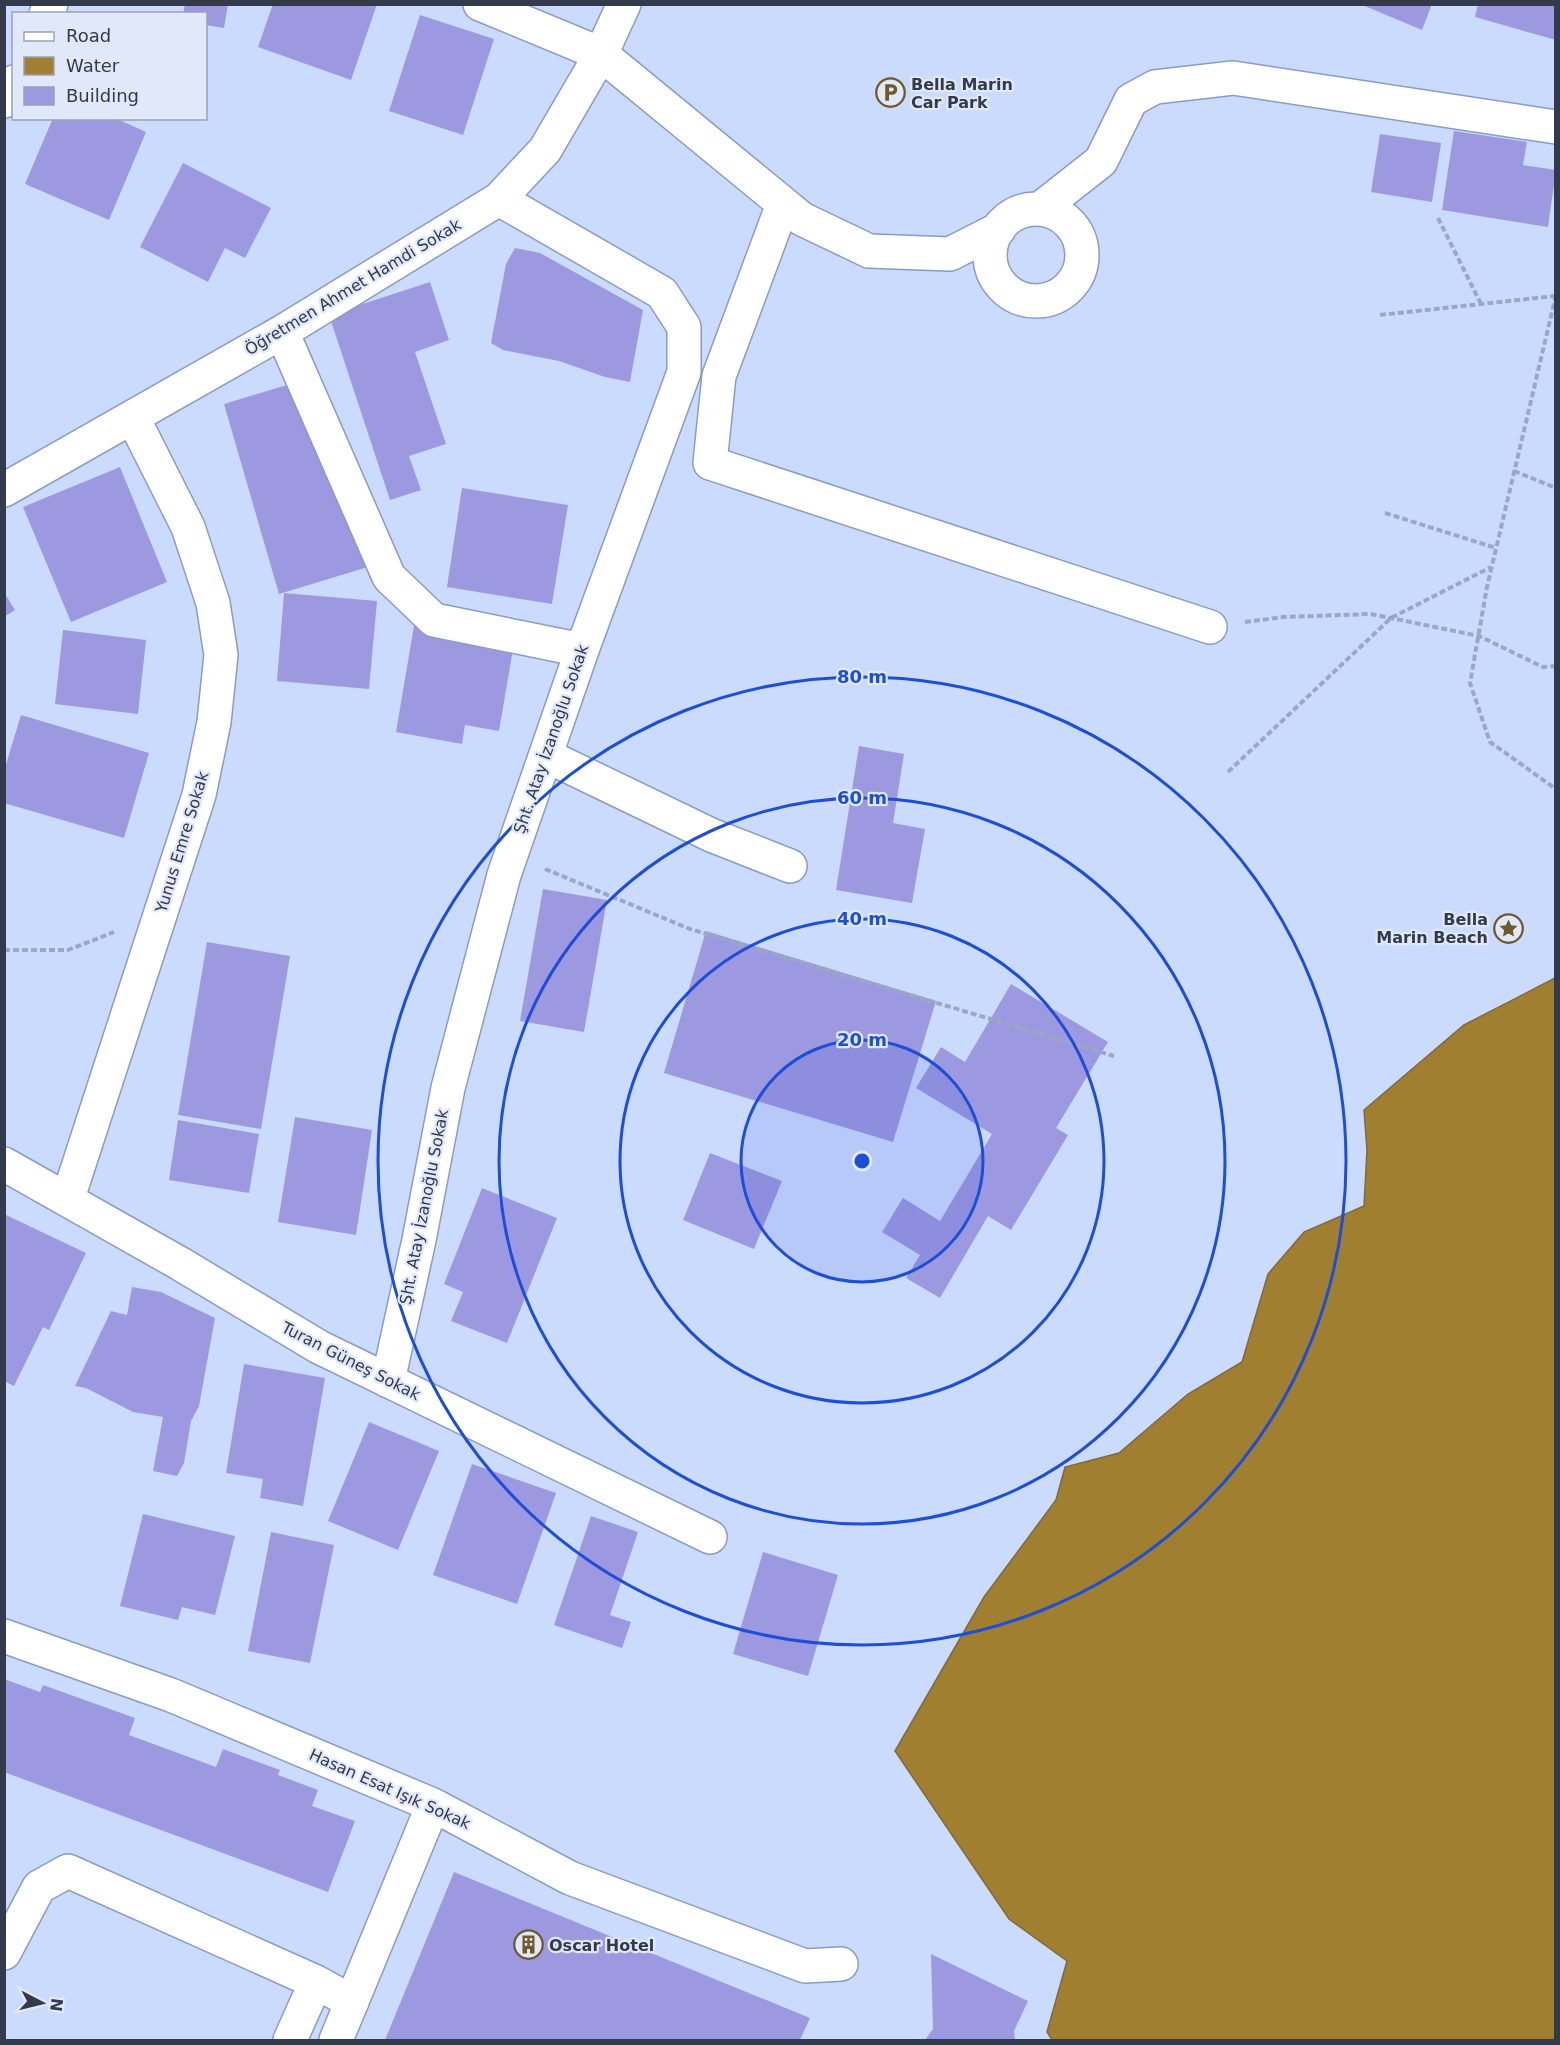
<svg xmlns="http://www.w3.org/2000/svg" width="1560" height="2045" font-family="'DejaVu Sans',sans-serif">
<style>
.water{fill:#a07f31;stroke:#7f6a39;stroke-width:1.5}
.building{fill:#9d99e0}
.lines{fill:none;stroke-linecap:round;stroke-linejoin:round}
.minor-casing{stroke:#8a9bc4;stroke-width:36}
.path{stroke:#9ba8c5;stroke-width:4;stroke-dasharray:6 3;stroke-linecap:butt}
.minor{stroke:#fff;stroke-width:33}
.ring{fill:none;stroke:#1d4ed8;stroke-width:3}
.labels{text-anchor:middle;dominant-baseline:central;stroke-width:4.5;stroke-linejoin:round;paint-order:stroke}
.poi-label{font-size:16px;font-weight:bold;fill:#323a4b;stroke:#e0e8f9;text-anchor:start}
.street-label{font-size:16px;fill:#323a4b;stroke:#e0e8f9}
.centre{fill:#1d4ed8;stroke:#e0e8f9;stroke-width:3}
.ring-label{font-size:18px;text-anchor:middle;font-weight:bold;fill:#1d4ed8;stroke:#e0e8f9;stroke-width:4.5;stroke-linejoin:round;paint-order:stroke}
</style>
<rect width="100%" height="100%" fill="#cbdbfd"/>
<path class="water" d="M1555 978V2040H1052L1047 2032 1067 1961 1009 1919 895 1751 984 1597 1056 1500 1065 1467 1119 1453 1188 1394 1242 1362 1268 1274 1304 1232 1364 1206 1367 1150 1364 1110 1464 1025Z"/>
<path class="building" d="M185 4H228L224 28 206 25V14H183Z
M273 4H377L351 80 258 47Z
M1360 4H1432L1422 30Z
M1478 4H1556V40L1475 17Z
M420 15 494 39 463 135 389 111Z
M53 118H115L146 132 109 220 25 184Z
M1454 131 1527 142 1523 165 1556 170 1548 227 1442 210Z
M1380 134 1441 143 1432 202 1371 192Z
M183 163 271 208 245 258 225 248 208 282 140 247Z
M515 248 540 253 643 310 630 382 605 377 559 361 503 350 491 343 506 264Z
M430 282 449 340 415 352 446 444 409 456 421 490 390 500 329 315Z
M313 377 368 567 279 594 224 404Z
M120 467 167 582 71 622 23 507Z
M462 488 568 505 552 604 447 587Z
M4 592 15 610 4 617Z
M284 593 377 601 369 689 277 681Z
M418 602 518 620 499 731 465 725 462 744 396 732Z
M63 630 146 640 138 714 55 704Z
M21 715 149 753 124 838 4 803V771Z
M859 746 904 754 893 823 925 829 912 903 836 890Z
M543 889 607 900 584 1032 520 1021Z
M706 931 936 1001 893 1142 664 1073Z
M207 942 290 956 261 1129 178 1115Z
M1011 984 1108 1042 1056 1128 1068 1135 1011 1230 988 1216 940 1298 906 1278 920 1255 882 1232 903 1198 940 1221 992 1134 916 1088 941 1047 965 1062Z
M295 1117 372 1130 356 1235 278 1222Z
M178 1120 259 1134 249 1193 169 1180Z
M710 1153 782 1181 754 1249 683 1220Z
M482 1188 557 1218 507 1343 451 1321 463 1292 444 1284Z
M4 1214 86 1253 49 1330 43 1327 14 1386 4 1381Z
M132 1287 161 1292 215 1318 199 1406 191 1421 184 1463 177 1476 153 1471 163 1417 133 1412 86 1388 75 1386 111 1311 127 1315Z
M244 1364 325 1378 303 1506 260 1498 263 1479 226 1473Z
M369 1422 439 1451 398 1550 328 1521Z
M472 1464 556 1493 517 1604 433 1575Z
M143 1514 235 1536 215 1615 182 1607 178 1620 120 1606Z
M591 1516 638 1532 610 1615 631 1622 622 1648 554 1625Z
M271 1532 334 1545 310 1663 248 1651Z
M763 1552 838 1575 808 1676 733 1654Z
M4 1679 40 1692 43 1685 135 1718 129 1735 216 1767 223 1749 280 1770 278 1775 318 1790 312 1806 355 1821 328 1892 4 1772Z
M454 1872 810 2018 800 2040H385Z
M931 1954 1028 2001 1014 2031 1015 2040H925L933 2029Z"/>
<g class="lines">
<defs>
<path id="minor" d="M480 4 601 54 802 219 869 251 950 254 999 229
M46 14 51 4
M4 101 14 82
M783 204 719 376 710 463 1210 627
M1040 209 1101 161 1131 100 1155 87 1233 78 1556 127
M990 255a46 46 0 1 1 92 0a46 46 0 1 1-92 0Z
M282 332 389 577 434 620 582 650
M4 490 282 332 499 199 545 150 601 54 624 4
M547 756 711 835 790 866
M4 1164 179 1263 319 1347 710 1537
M68 1198 199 795 214 722 221 655 213 603 188 527 133 418
M388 1381 419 1240 448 1088 504 875 582 650 684 372V327L662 293 499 199
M4 1636 171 1695 433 1805 570 1878 805 1966 841 1964
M4 1953 39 1887 68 1871 316 1982 352 2002
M290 2040 316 1982
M336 2040 433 1805"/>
</defs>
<use href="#minor" class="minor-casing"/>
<path class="path" d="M1438 218 1481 304
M1556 295 1487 587 1470 683 1490 742 1556 789
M1380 315 1555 296
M1514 471 1556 488
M1385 513 1496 548
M1245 622 1283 617 1371 614 1479 636 1543 667 1556 666
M1228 772 1391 618 1491 567
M545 869 690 929 1114 1056
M4 950H68L114 932"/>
<use href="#minor" class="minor"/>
</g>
<circle cx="862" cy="1161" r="121" fill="#1d4ed8" fill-opacity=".12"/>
<g class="ring">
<circle cx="862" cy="1161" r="121"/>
<circle cx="862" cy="1161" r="242"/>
<circle cx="862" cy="1161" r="363"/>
<circle cx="862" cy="1161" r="484"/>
</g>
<defs>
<symbol id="parking-ring" viewBox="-11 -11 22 22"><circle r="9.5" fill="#e0e8f9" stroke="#6e5928" stroke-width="1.5"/><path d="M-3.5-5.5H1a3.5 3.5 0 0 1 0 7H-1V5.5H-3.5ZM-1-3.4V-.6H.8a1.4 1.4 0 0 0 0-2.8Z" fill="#6e5928"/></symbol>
<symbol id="sight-ring" viewBox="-11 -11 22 22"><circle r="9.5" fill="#e0e8f9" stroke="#6e5928" stroke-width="1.5"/><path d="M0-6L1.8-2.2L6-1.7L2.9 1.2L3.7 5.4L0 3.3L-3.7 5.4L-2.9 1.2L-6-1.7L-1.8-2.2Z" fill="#6e5928"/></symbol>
<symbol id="building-ring" viewBox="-11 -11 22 22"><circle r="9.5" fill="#e0e8f9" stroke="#6e5928" stroke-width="1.5"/><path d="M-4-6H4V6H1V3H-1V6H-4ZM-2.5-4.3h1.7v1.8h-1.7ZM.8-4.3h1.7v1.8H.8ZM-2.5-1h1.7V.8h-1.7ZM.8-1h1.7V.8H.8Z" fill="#6e5928"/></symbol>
</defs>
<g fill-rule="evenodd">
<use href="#parking-ring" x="874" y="76" width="33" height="33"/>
<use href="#sight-ring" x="1492" y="912" width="33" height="33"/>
<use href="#building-ring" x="512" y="1928" width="33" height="33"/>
</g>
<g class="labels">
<g class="poi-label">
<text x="911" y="84">Bella Marin<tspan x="911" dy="18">Car Park</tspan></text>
<text x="1488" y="919" text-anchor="end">Bella<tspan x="1488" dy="18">Marin Beach</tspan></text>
<text x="549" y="1945">Oscar Hotel</text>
</g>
<g class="street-label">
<text transform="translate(353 287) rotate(-31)">Öğretmen Ahmet Hamdi Sokak</text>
<text transform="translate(551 739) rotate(-71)">Şht. Atay İzanoğlu Sokak</text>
<text transform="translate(182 842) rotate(-73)">Yunus Emre Sokak</text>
<text transform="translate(424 1207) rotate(-79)">Şht. Atay İzanoğlu Sokak</text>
<text transform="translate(351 1361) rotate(27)">Turan Güneş Sokak</text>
<text transform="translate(390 1789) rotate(24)">Hasan Esat Işık Sokak</text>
</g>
</g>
<circle cx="862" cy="1161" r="9" class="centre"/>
<g class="ring-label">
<text x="862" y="683">80 m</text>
<text x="862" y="804">60 m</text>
<text x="862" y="925">40 m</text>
<text x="862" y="1046">20 m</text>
</g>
<rect width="1560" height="2045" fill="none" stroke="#323a4b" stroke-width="12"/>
<rect x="12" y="12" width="195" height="108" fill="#e0e8f9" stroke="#9aa2b3" stroke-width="1.5"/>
<rect x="24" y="32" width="30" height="9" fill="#ffffff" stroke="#9aa2b3" stroke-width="1.5"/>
<text x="66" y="42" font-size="18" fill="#323a4b">Road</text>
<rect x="24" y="57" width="30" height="18" fill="#a07f31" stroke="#9aa2b3" stroke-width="1.5"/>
<text x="66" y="72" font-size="18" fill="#323a4b">Water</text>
<rect x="24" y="87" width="30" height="18" fill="#9d99e0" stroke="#9aa2b3" stroke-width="1.5"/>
<text x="66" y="102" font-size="18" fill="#323a4b">Building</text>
<g transform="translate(42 2003) rotate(97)" stroke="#e0e8f9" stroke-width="4.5" paint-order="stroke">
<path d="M0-4.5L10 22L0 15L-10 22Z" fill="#323a4b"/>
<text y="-9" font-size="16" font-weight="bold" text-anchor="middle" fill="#323a4b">N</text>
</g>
</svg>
